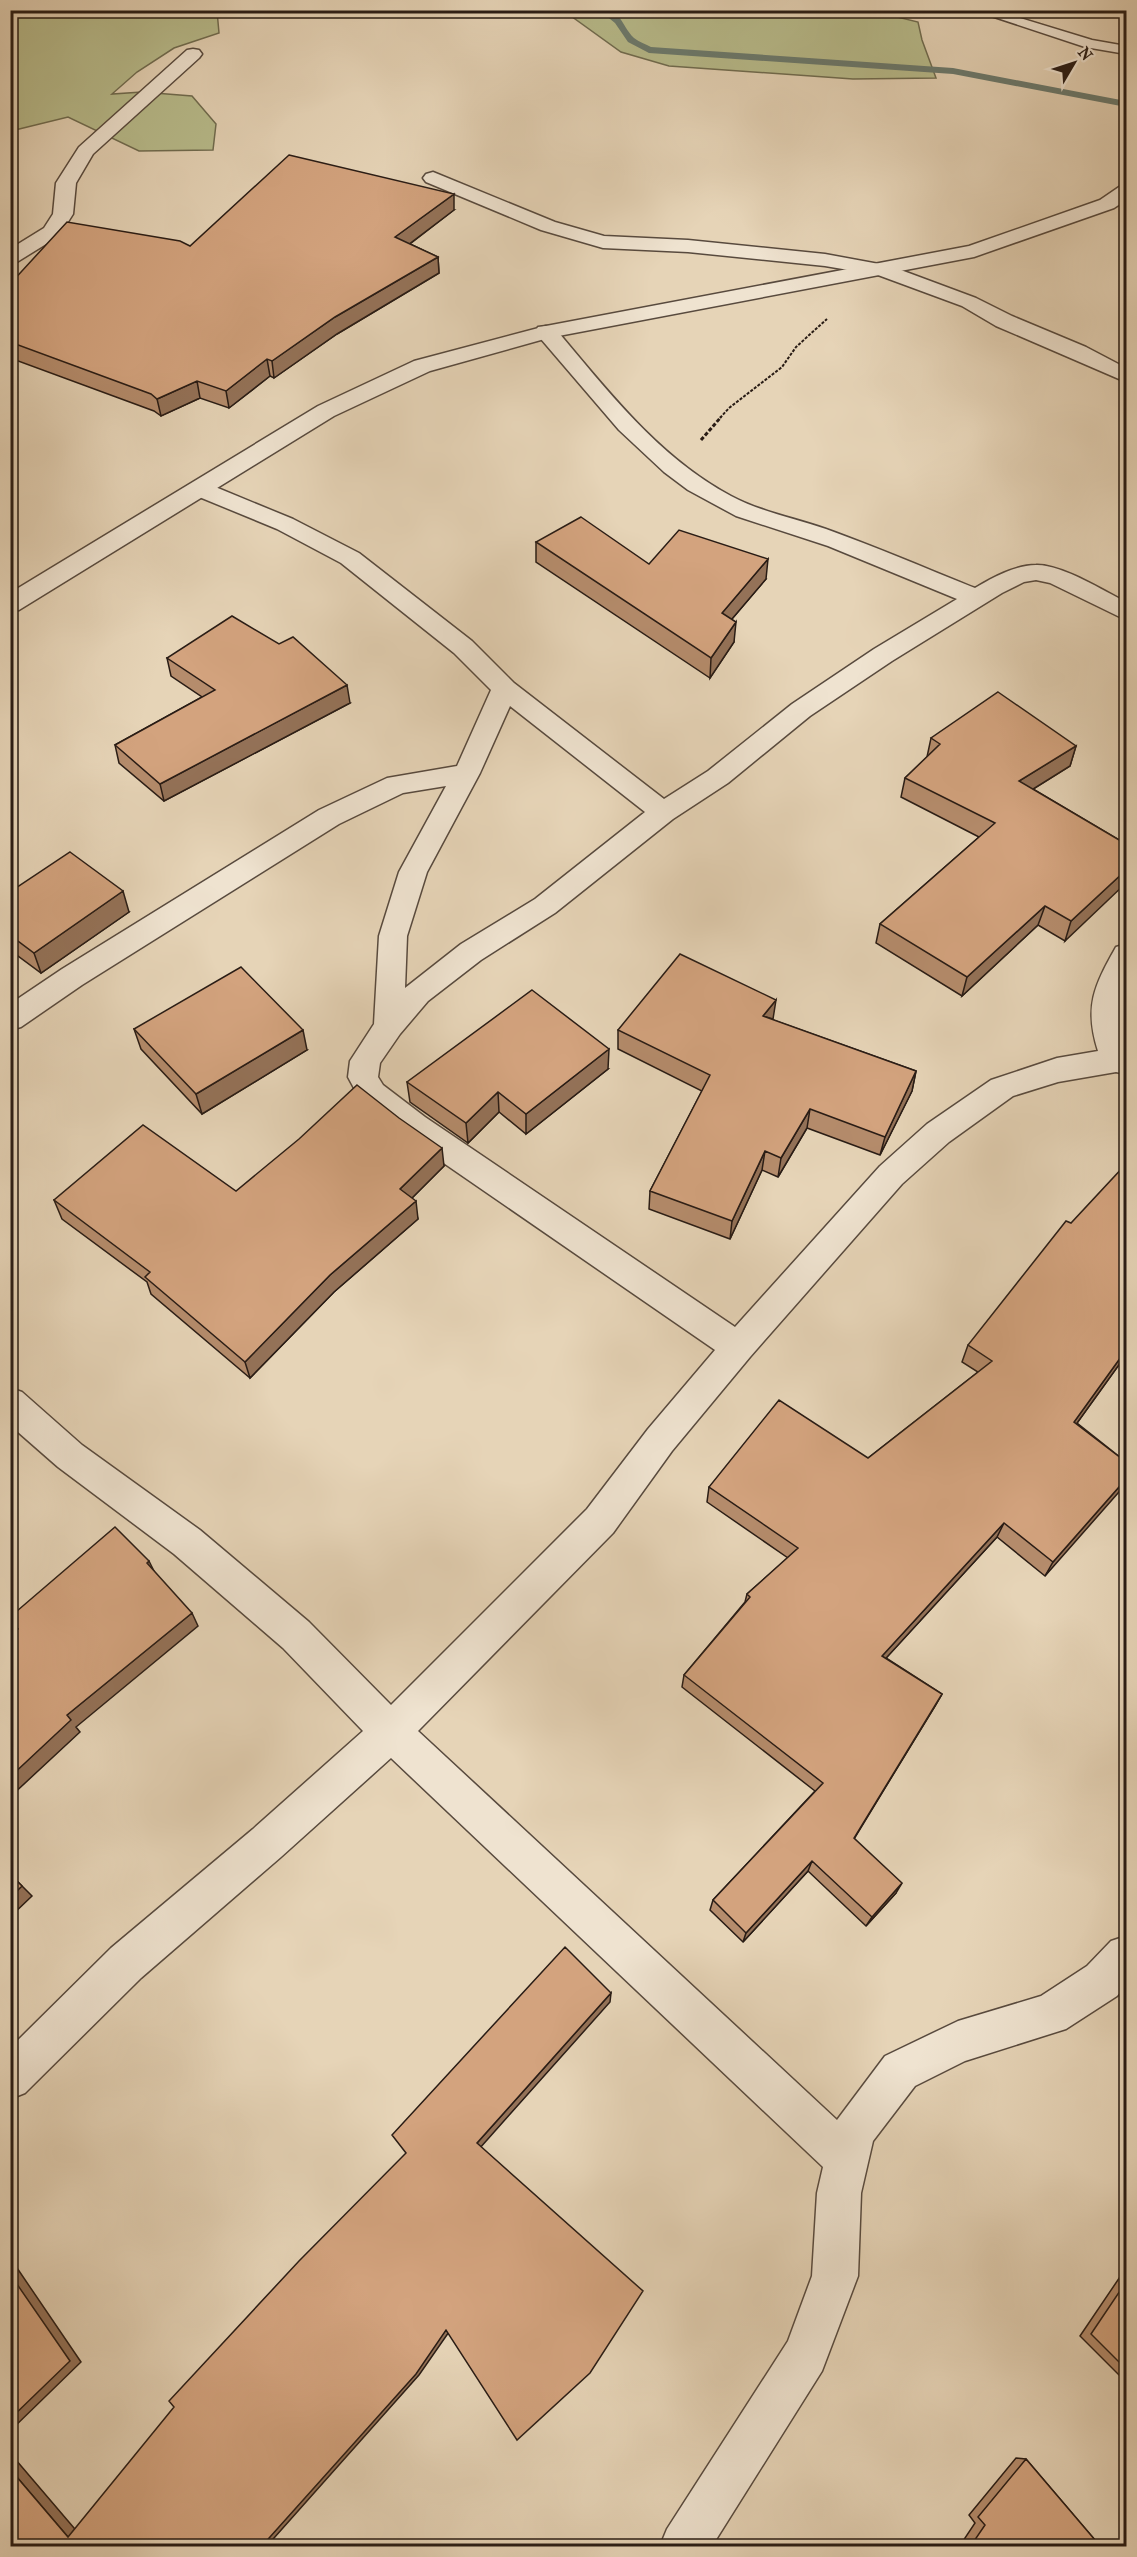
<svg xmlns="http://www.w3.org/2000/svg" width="1137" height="2557" font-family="'IM FELL French Canon',serif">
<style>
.green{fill:#b8bc8c;stroke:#706c50;stroke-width:1.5}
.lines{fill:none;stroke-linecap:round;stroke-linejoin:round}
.stream{fill:#6b7a6e;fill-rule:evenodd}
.service-casing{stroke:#584a3e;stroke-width:3}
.minor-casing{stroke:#584a3e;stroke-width:3}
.tertiary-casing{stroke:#584a3e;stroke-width:3}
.path-far1{stroke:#291c15;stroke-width:2;stroke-dasharray:3 1.5;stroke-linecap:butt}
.path{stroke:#291c15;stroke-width:3;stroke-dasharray:4 2;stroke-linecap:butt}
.service{fill:#efe3d0;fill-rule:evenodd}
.minor{fill:#efe3d0;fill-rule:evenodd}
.tertiary{fill:#efe3d0;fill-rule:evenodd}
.wall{fill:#b58c6c;stroke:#291c15;stroke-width:1.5}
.shaded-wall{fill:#947258;stroke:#291c15;stroke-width:1.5}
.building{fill:#d3a37e;stroke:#291c15;stroke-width:1.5}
</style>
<rect width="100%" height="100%" fill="#e6d4b7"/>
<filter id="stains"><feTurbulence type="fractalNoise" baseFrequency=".00333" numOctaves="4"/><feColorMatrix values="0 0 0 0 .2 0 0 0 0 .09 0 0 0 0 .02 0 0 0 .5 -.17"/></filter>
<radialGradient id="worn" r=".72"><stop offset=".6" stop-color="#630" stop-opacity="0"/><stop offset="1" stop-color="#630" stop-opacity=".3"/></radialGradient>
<path class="green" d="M10 11H217L219 33 174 48 137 72 112 94 142 92 192 96 216 124 213 150 139 151 68 117 11 131Z
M564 11H873L918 22 922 40 936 78 853 79 669 66 621 52Z"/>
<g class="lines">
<path class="stream" d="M599 10C623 10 620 24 634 38 639 42 646 44 651 47L953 68 1126 101V107L953 74 649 53 628 42 615 23Z"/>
<defs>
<path id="service" d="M973 10H994L1092 40 1126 46V54L1085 47Z"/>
<path id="minor" d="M193 49 199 50 202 54 199 58 93 154 76 183 73 214 59 236 17 262 10 264V249L44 228 53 214 56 183 79 147 187 50Z
M433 172 555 222 604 236 688 240 825 254 890 266 976 298 1012 316 1086 347 1126 368V382L996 326 962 306 878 275 825 266 688 252 603 248 541 230 426 182 423 178 426 174Z
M546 326 554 327C606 389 659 458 731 496 761 512 795 518 826 529 876 547 925 568 975 588 992 578 1015 565 1036 565 1061 564 1104 591 1126 602V620L1050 583 1036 580 1024 582 1002 593 892 661 810 716 728 783 673 819 555 913 481 960 428 1001 400 1034 380 1063 378 1077 383 1085 425 1117 735 1327 880 1166 927 1124 991 1080 1057 1058 1098 1051C1084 1007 1094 986 1116 947L1126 944V982L1120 1006 1126 1046V1074L1116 1072 1058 1082 1013 1096 949 1142 902 1184 750 1357 672 1451 613 1533 418 1731 837 2120 885 2056 958 2021 1041 1996 1087 1966 1111 1941 1126 1936V1985L1117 1996 1066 2029 965 2061 915 2086 873 2141 861 2193 858 2276 822 2371 712 2546H660L667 2529 788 2341 812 2276 817 2193 823 2167 391 1758 281 1857 141 1978 25 2093 10 2099V2048L111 1948 253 1829 363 1731 283 1648 174 1554 58 1467 10 1425V1388L22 1392 82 1445 200 1530 309 1622 391 1705 587 1509 648 1429 715 1350 403 1135 361 1101 348 1077 350 1061 374 1024 379 936 399 872 446 786 403 793 339 824 82 985 21 1027 10 1030V1004L62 969 319 810 387 778 457 766 491 690 454 653 341 563 277 529 192 494 188 489 192 484 200 482 208 484 293 519 359 553 472 641 514 683 664 799 708 771 792 704 874 649 957 599 828 546 736 516 688 490 664 472 619 430 535 332 538 327ZM510 706 645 812 535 899 461 944 405 988 407 936 427 872 480 773Z"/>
<path id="tertiary" d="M1126 185V200L1114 208 974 257 548 338 430 371 334 416 19 610 10 612V593L318 406 414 361 546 326 969 246 1100 200 1119 187Z"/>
</defs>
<use href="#service" class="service-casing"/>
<use href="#minor" class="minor-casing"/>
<use href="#tertiary" class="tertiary-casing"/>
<path class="path-far1" d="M720 418 729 408 782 367 796 347 827 319"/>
<path class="path" d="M701 440 721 417"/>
<use href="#service" class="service"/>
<use href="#minor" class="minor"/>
<use href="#tertiary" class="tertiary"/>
</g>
<path class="wall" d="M454 210 410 244 438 257 439 273 337 334 274 378 270 376 229 408 200 398 161 416 154 411 10 358V284L190 246Z
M536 542 649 564 766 579 732 619 734 642 710 678 536 562Z
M167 658 350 703 164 801 119 763 115 745 202 697 171 676Z
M931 738 1076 746 1070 766 1033 789 1126 844 1065 941 1038 925 962 996 876 943 880 924 979 837 901 797 905 778 927 757Z
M10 892 129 912 41 973 10 950Z
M773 1020 916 1071 912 1091 880 1155 807 1128 778 1177 762 1170 730 1239 649 1209 650 1191 702 1091 618 1049V1030Z
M134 1029 307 1050 202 1114 141 1049Z
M608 1069 526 1134 499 1112 468 1143 410 1102 407 1082Z
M444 1166 412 1198 418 1219 334 1292 250 1378 151 1294 147 1282 62 1219 54 1200 236 1191Z
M968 1345 1126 1355 1077 1423 1126 1462 1045 1576 997 1537 886 1658 942 1694 935 1706 854 1839 896 1893 866 1926 808 1871 743 1942 710 1910 713 1900 815 1791 682 1687 684 1675 745 1602 747 1594 788 1558 707 1502 709 1487 868 1458 978 1372 962 1362Z
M1126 2268V2382L1080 2336Z
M1016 2458 1026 2459 1101 2547H959L975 2523 969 2515Z
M1126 2534V2547H1118Z"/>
<path class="shaded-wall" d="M454 194V210L396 254 395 237Z
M438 257 439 273 337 334 274 378 272 361 335 317Z
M267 359 270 376 229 408 226 391Z
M197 381 200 398 161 416 157 399Z
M768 559 766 579 720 633 722 613Z
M736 622 734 642 710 678 711 658Z
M347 685 350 703 164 801 160 784Z
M1076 746 1070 766 1014 801 1019 781Z
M1126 870V883L1065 941 1071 921Z
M123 891 129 912 41 973 34 953Z
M1045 906 1038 925 962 996 967 977Z
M776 1000 773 1019 763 1016Z
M303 1030 307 1050 202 1114 196 1094Z
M609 1049 608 1069 526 1134V1114Z
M916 1071 912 1091 880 1155 885 1137Z
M498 1092 499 1112 468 1143 466 1123Z
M810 1109 807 1128 778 1177 781 1158Z
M442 1148 444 1166 403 1207 400 1189Z
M765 1151 762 1170 730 1239 732 1221Z
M416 1201 418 1219 334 1292 250 1378 245 1362 330 1275Z
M1126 1350V1355L1067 1437 1074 1422Z
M1126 1479V1484L1045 1576 1053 1562Z
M1004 1523 997 1537 877 1668 882 1656Z
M149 1561 156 1575 147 1563Z
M192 1613 198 1626 76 1727 80 1732 10 1797V1777L67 1715Z
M942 1694 935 1706 848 1848 854 1838Z
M812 1861 808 1871 743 1942 746 1933Z
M10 1874 32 1896 10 1917Z
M902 1883 896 1893 866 1926 872 1917Z
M611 1993 610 2002 479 2149 477 2143Z
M10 2264 15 2265 81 2362 10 2431Z
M446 2330 449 2332 419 2375 266 2547H261Z
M10 2453 80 2535 68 2537 10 2469Z"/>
<path class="building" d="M289 155 454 194 395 237 438 257 335 317 272 361 267 359 226 391 197 381 157 399 151 394 10 342V284L67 222 180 241 190 246Z
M581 517 649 564 679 530 768 559 722 613 736 622 711 658 536 542Z
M232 616 279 644 293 637 347 685 160 784 115 745 215 690 167 658Z
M998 692 1076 746 1019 781 1126 844V870L1071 921 1045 906 967 977 880 924 995 823 905 778 940 744 931 738Z
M70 852 123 891 34 953 10 935V892Z
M680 954 776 1000 763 1016 916 1071 885 1137 810 1109 781 1158 765 1151 732 1221 650 1191 710 1075 618 1030Z
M241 967 303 1030 196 1094 134 1029Z
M532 990 609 1049 526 1114 498 1092 466 1123 407 1082Z
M357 1085 399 1118 442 1148 400 1189 416 1201 330 1275 245 1362 145 1277 150 1272 54 1200 143 1125 236 1191 299 1139Z
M1126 1164V1350L1074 1422 1126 1462V1479L1053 1562 1004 1523 882 1656 942 1694 854 1838 902 1883 872 1917 812 1861 746 1933 713 1900 823 1783 684 1675 750 1597 747 1594 798 1548 709 1487 779 1400 868 1458 992 1361 968 1345 1066 1221 1071 1223Z
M115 1527 149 1561 147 1563 192 1613 67 1715 71 1720 10 1777V1634L18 1629 10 1622V1617Z
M10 1874 22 1886 10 1898Z
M565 1947 611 1993 477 2143 643 2291 590 2373 517 2440 446 2330 416 2374 261 2547H10V2469L68 2537 174 2407 169 2401 299 2261 406 2153 392 2135Z
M10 2274 70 2361 10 2419Z
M1126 2282V2369L1091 2334Z
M1026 2459 1101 2547H970L985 2525 978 2517Z"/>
<rect width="1137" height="2557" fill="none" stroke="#e6d4b7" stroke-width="36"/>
<rect x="12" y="12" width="1113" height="2533" fill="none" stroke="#291c15" stroke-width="3"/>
<rect x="18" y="18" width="1101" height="2521" fill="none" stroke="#291c15" stroke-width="1.5"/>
<g transform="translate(1074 63) rotate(51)" stroke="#efe3d0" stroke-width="4.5" paint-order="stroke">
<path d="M0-4.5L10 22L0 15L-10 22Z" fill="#291c15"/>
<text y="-9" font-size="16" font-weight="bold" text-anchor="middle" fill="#291c15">N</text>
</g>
<rect width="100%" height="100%" filter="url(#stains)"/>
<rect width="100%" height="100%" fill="url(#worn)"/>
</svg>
